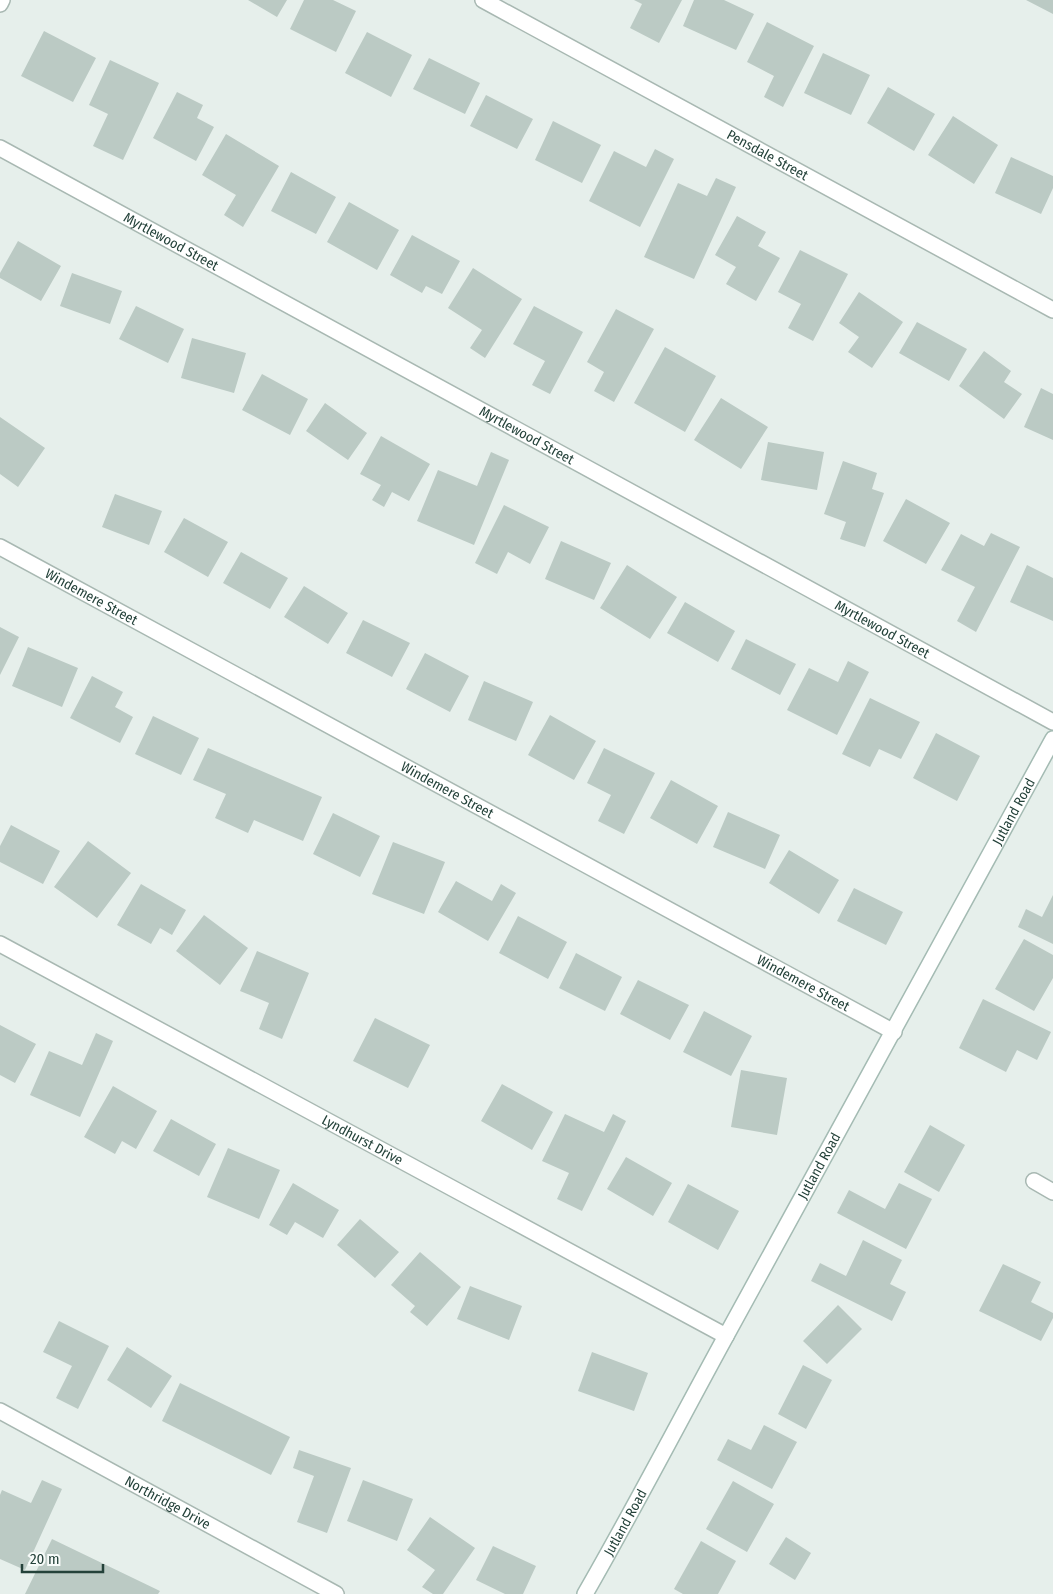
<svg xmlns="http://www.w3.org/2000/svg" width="1053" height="1594" font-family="'Fira Sans Condensed',sans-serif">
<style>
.building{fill:#bbcac4}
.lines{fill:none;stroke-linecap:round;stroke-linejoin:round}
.street-casing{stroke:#a8b8b2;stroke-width:18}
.secondary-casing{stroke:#a4bbb3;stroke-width:18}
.street{stroke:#fff;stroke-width:15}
.secondary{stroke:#fff;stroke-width:15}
.labels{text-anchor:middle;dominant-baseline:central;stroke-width:4;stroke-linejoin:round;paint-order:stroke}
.street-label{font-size:14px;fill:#24423a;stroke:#f7fbf9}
</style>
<rect width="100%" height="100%" fill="#e6efeb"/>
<path class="building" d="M248 0H287L277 17Z
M304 0H333L356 11 336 52 290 29Z
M634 0H682L659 43 630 28 642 4Z
M694 0H724L754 14 736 50 683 26Z
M1026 0H1053V14Z
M767 22 814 46 783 107 764 97 774 76 747 62Z
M44 31 96 58 73 102 21 76Z
M367 32 412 55 391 97 345 73Z
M823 53 870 75 851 115 804 93Z
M429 58 480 83 465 114 413 89Z
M110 60 159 83 123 160 93 146 108 114 89 105Z
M888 87 935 114 914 151 867 123Z
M177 92 203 105 197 118 214 127 196 161 153 138Z
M486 95 533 119 517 149 470 126Z
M953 116 998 145 974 184 928 155Z
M553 121 601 145 582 183 535 160Z
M226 134 279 166 243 227 224 215 236 195 202 175Z
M655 149 674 159 640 227 589 201 614 151 646 167Z
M1011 157 1053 176V188L1041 214 995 193Z
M291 172 336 197 316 234 271 211Z
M716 178 736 187 694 279 644 257 678 183 707 196Z
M349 202 399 230 377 270 327 242Z
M737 216 766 232 758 246 780 258 756 301 726 284 736 267 715 255Z
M412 235 460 261 442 294 426 286 422 293 390 275Z
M18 241 61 266 41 301 0 278V273Z
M800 250 848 274 813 341 788 328 801 304 778 292Z
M473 268 522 299 485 358 470 348 482 330 448 308Z
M72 273 122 291 110 324 60 306Z
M859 292 903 322 872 368 848 352 859 337 839 323Z
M136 306 184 329 168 363 119 339Z
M534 306 583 332 550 394 532 385 545 361 513 344Z
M616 309 654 329 614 402 594 391 604 372 587 362Z
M917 322 967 349 949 381 899 353Z
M192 338 246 353 234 393 181 378Z
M665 347 716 376 685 432 634 403Z
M984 351 1011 371 1004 382 1022 394 1004 419 959 386Z
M262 374 308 399 290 435 242 410Z
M1041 388 1053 394V440L1024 427Z
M721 398 768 427 741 469 694 440Z
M325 403 367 433 348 460 306 431Z
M0 417 45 448 18 487 0 474Z
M381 436 430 464 409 501 392 492 384 507 372 500 381 485 360 474Z
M768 442 824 452 817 490 761 480Z
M491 452 509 460 474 545 417 521 438 470 477 486Z
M843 461 877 473 872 489 884 493 865 547 840 539 846 522 824 514Z
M115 494 162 511 149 545 102 527Z
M906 499 950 523 926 564 883 541Z
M504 505 549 527 530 564 508 552 497 574 475 563Z
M184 518 228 542 208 577 164 552Z
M991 533 1020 547 976 632 957 621 975 587 941 570 961 534 984 546Z
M561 541 611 563 594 600 545 579Z
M241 552 288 578 270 609 223 583Z
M627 565 677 597 650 639 600 608Z
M1027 565 1053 578V621L1010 602Z
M304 586 348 613 328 644 284 617Z
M685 602 735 631 718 662 667 633Z
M363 620 410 643 392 677 346 653Z
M0 627 19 637 0 675Z
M746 639 796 664 780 695 731 669Z
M28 647 78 668 62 707 12 686Z
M425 653 469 676 450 712 406 689Z
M848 661 869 672 837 735 787 710 809 668 838 682Z
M92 676 123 692 115 707 133 717 120 743 70 718Z
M484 681 533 702 516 741 468 720Z
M870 698 920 722 901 759 879 749 870 767 842 754Z
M550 715 596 741 574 780 528 755Z
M153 716 199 738 181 775 135 754Z
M936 733 980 756 957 801 913 778Z
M208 748 322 797 303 841 254 820 248 833 215 818 226 794 193 780Z
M604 748 655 773 624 834 598 821 611 795 587 783Z
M671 780 718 806 697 844 650 818Z
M728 812 780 835 765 869 713 847Z
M333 813 380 836 360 877 313 854Z
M11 825 60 851 43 884 0 862V846Z
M88 841 131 873 97 918 54 887Z
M393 842 445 862 424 914 372 894Z
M789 850 839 880 819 914 769 883Z
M456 881 492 901 501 884 516 893 488 941 438 912Z
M141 884 186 910 172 935 160 928 151 944 117 925Z
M854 888 903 912 886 945 837 921Z
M1053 895V944L1018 927 1026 909 1042 917Z
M204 915 248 948 220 985 176 951Z
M518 916 567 942 548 979 499 953Z
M1024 939 1053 955V978L1034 1011 995 989Z
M257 951 309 973 282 1039 259 1029 269 1003 240 991Z
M576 953 622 977 605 1011 559 988Z
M638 980 689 1005 670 1040 620 1014Z
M983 999 1051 1032 1037 1060 1017 1050 1006 1072 959 1048Z
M704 1011 752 1036 731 1076 683 1052Z
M375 1018 430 1045 408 1088 353 1061Z
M0 1025 36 1044 15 1083 0 1075Z
M96 1033 113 1041 80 1117 30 1095 49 1051 82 1065Z
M741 1070 787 1078 777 1135 731 1127Z
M502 1084 553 1112 532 1150 481 1121Z
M113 1086 157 1111 136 1149 122 1141 115 1154 84 1137Z
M565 1114 604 1132 613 1114 626 1121 582 1211 557 1199 569 1173 542 1161Z
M171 1119 216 1144 199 1176 153 1151Z
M930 1125 965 1145 939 1192 904 1172Z
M228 1148 280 1170 259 1219 207 1197Z
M626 1157 672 1183 653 1216 607 1189Z
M293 1183 339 1210 323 1238 295 1222 287 1235 269 1225Z
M899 1183 932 1199 906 1249 837 1213 849 1190 885 1209Z
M688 1184 739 1211 718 1250 668 1222Z
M360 1219 399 1252 375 1278 337 1245Z
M863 1240 902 1260 890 1284 906 1292 892 1321 811 1281 820 1263 846 1276Z
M420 1252 461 1287 427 1326 410 1312 415 1306 391 1285Z
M1003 1264 1041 1282 1031 1302 1053 1313V1318L1041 1341 979 1311Z
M470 1286 522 1306 509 1340 457 1319Z
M838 1305 862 1329 827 1364 803 1341Z
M59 1321 109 1346 78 1409 56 1398 72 1366 43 1352Z
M127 1347 172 1376 151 1408 107 1380Z
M592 1352 648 1373 634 1411 578 1391Z
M803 1365 832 1380 806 1429 778 1414Z
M180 1383 290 1437 271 1475 162 1421Z
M764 1425 797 1442 772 1489 717 1460 728 1439 751 1450Z
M299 1450 351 1468 327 1533 297 1522 314 1476 293 1468Z
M42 1480 62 1489 25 1570 0 1559V1495L2 1490 31 1503Z
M363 1480 413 1499 397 1541 347 1521Z
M733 1481 774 1504 747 1552 706 1529Z
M430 1517 475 1548 443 1594H433L422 1587 435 1570 407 1550Z
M786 1537 811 1553 795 1580 769 1564Z
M52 1539 160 1591 158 1594H25Z
M701 1541 736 1561 718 1594H683L674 1589Z
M493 1546 536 1566 523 1594H505L476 1580Z"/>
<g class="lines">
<defs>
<g id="street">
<path id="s1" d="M483 0 1053 310"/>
<path d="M0 4 2 0"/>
<path id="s2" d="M0 148 1053 722"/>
<path id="s3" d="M0 547 894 1032"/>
<path id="s4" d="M0 944 726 1336"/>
<path d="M1034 1181 1053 1192"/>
<path id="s5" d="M0 1411 336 1594"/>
</g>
<g id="secondary">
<path id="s6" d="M585 1594C634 1509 679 1422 726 1336 834 1137 945 938 1053 739"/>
</g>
</defs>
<use href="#street" class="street-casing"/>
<use href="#secondary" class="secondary-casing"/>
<use href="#street" class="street"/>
<use href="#secondary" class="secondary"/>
</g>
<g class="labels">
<g class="street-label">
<text stroke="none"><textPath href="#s1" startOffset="324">Pensdale Street</textPath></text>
<text stroke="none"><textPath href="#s2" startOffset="195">Myrtlewood Street</textPath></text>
<text stroke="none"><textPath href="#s2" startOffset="600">Myrtlewood Street</textPath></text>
<text stroke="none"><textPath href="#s3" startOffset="104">Windemere Street</textPath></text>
<text stroke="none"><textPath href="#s2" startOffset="1005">Myrtlewood Street</textPath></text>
<text stroke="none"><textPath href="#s3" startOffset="509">Windemere Street</textPath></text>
<text stroke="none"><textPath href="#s6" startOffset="892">Jutland Road</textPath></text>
<text stroke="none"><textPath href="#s3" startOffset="914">Windemere Street</textPath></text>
<text stroke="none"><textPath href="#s4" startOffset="412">Lyndhurst Drive</textPath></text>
<text stroke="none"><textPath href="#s6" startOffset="488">Jutland Road</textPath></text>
<text stroke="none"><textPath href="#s5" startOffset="191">Northridge Drive</textPath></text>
<text stroke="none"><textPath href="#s6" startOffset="82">Jutland Road</textPath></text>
</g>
</g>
<path d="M22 1564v8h81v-8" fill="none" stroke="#24423a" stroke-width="2.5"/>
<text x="30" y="1564" font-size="15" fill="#24423a" stroke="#f7fbf9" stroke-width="4" paint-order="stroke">20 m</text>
</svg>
